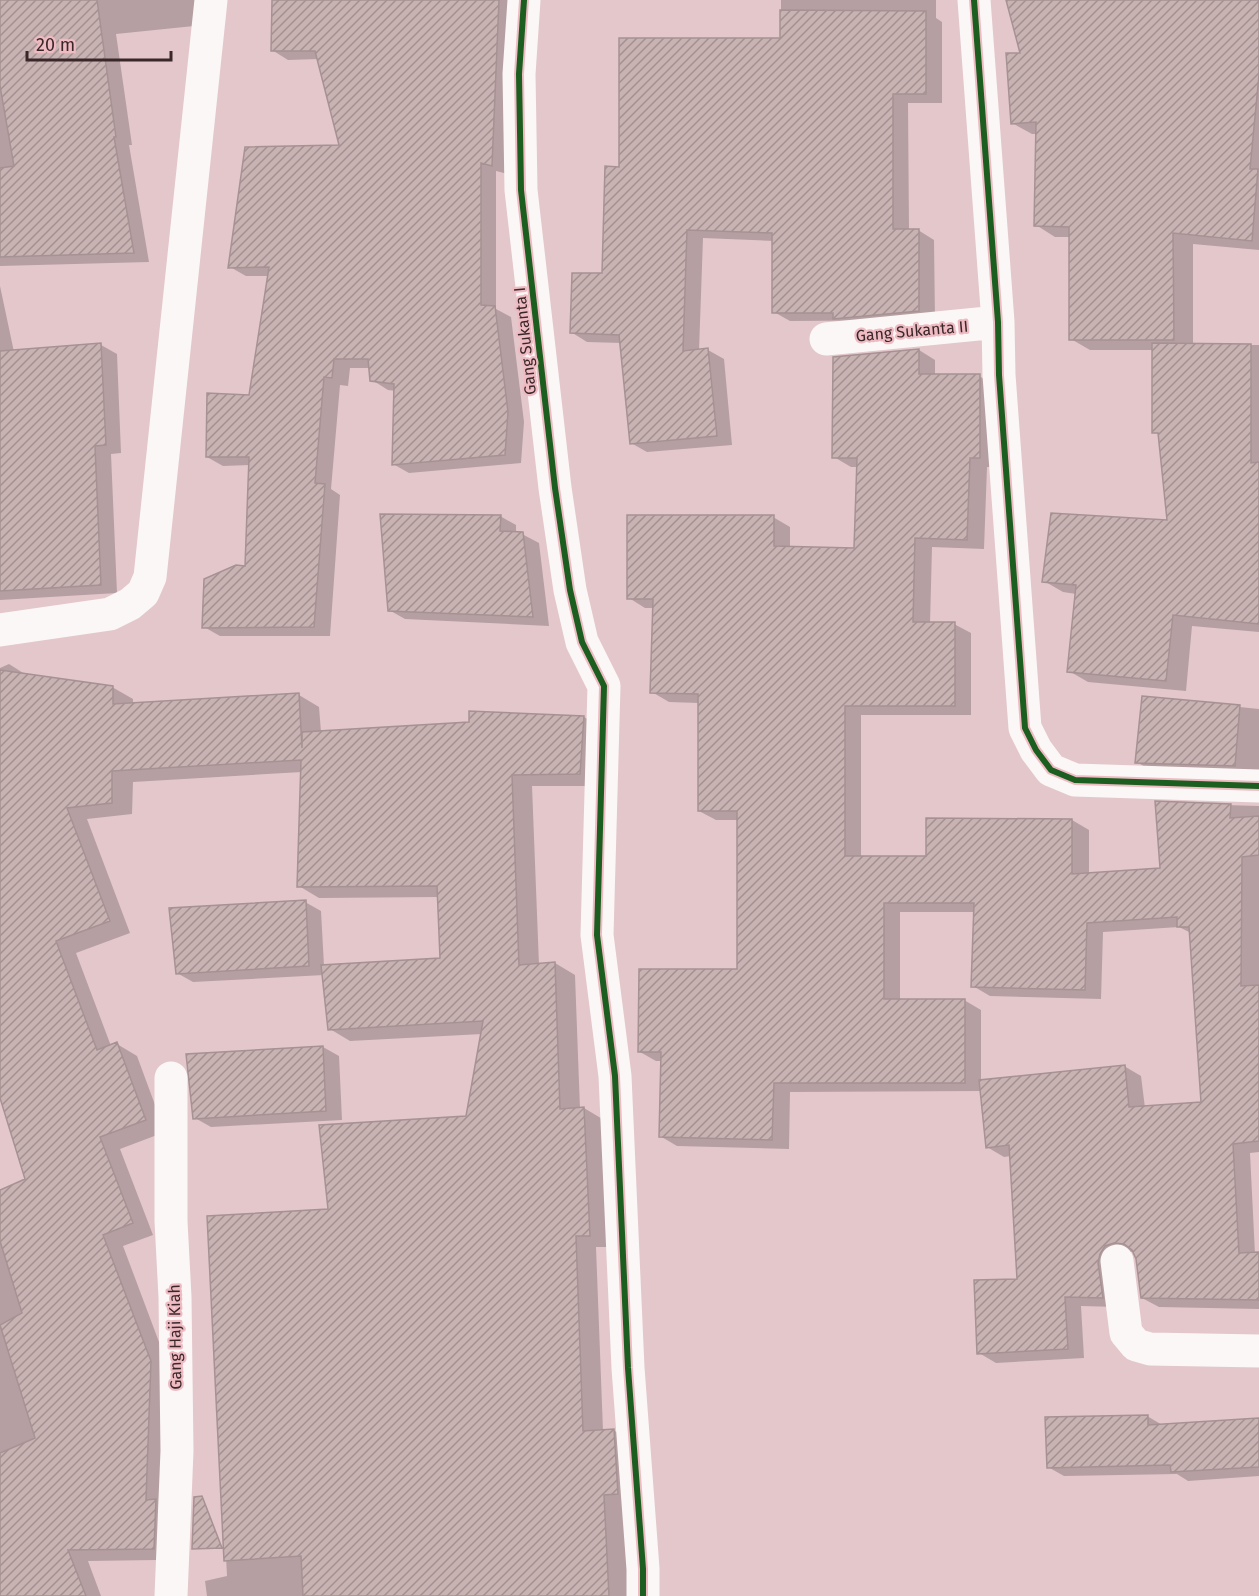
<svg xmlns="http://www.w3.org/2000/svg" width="1259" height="1596" font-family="'Fira Sans',sans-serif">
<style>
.shadow{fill:#0003;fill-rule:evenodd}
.building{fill:url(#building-hatch);stroke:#a79293;stroke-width:1.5}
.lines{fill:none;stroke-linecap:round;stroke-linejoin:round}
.minor{stroke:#fbf7f7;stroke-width:33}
.cycleway-casing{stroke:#efbbc3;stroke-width:10}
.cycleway{stroke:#1b5e20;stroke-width:6}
.labels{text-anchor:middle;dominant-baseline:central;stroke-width:4.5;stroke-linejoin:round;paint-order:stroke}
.street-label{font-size:16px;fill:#3a272a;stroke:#efbbc3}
</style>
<defs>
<pattern id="building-hatch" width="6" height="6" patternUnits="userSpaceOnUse" patternTransform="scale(1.5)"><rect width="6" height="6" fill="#c8b2b2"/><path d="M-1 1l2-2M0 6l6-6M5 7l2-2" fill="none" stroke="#a39191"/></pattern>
</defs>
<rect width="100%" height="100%" fill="#e3c7cb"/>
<path class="shadow" d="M0 0H196L194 26 116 34 132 145H129L149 262 0 266Z
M274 0H515L508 174 496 171V309L511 317 524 422 521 463 409 473 393 464 396 391 388 390 372 380 371 368H350L348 386 340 385 331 489 340 495 330 636H220L204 627 247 567 250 465 223 466 207 457 251 396 269 276H246L230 267 341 146 319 59 288 60 272 50Z
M781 0H936V18L942 22V103H908L909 230H918L934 240 935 320 790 321 774 312V241L703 238 699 351 708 350 724 359 732 445 647 452 631 443 622 343 587 342 571 332 603 275 781 40Z
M1008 0H1259V250L1193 244V345H1259V632L1192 626 1186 691 1088 682 1069 671 1076 594 1063 592 1044 581 1169 522 1160 435 1154 432V350H1090L1071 339V237H1055L1036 225 1038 134H1032L1012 123 1022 54Z
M0 286 14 352 101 345 117 354 121 453 111 454 117 593 0 600Z
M919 350 935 360V376H979L996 386V467H987L984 549 932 547 930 624H954L971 633V715H861V858H927V820H1072L1089 830V874L1162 869 1156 803 1259 806V1152L1250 1153 1255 1254H1259V1309L1159 1307 1142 1298 1137 1258 1134 1251 1123 1255 1119 1307 1081 1306 1084 1358 996 1363 979 1353 1019 1280 1011 1156 1004 1157 987 1147 982 1091 790 1092 789 1149 677 1146 660 1136 662 1061H656L640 1052 738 970V820H716L699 811V703L669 702 652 692 654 608H645L629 598 773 517 790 527V548L855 550 858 467H851L834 457ZM900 912H975L973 986 990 996 1101 999 1103 932 1179 927 1191 933 1203 1103 1145 1108 1141 1076 1124 1066 981 1081V1010L964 1000H900Z
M500 516 516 525V533L522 534 539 543 549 626 405 619 389 610Z
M9 664 28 676 112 687 133 699V705L299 695 319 707 321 732 470 723 471 713 584 717 605 729 600 786H532L539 965 555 963 575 975 580 1109 584 1108 604 1120 610 1247H596L603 1431 613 1430 634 1442 628 1596H207L205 1581 227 1576 209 1218 329 1211 467 1118 482 1034 350 1041 330 1029 324 975 193 982 177 973 305 902 321 911 324 966 442 959 439 897 319 898 299 886 302 772 133 782 132 814 87 819 130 933 76 953 111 1046 117 1044 137 1056 165 1132 120 1149 153 1235 123 1246 171 1374 157 1560 88 1561 101 1596H0V1192L27 1180 0 1093V668Z
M1143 697 1259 709V777L1156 774 1137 762Z
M323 1047 339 1056 342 1120 211 1127 195 1118Z
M1147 1416 1164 1426 1259 1420V1476L1188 1481 1177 1474 1064 1476 1048 1467Z"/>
<path class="building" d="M0 0H97L116 137H114L134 253 0 257V168L14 166 0 86Z
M272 0H499L492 166 481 163V305L495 306 508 412 505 455 392 465 394 384 370 381 368 359H334L332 378 324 377 315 483 325 484 314 627 202 628 204 579 236 565 245 566 249 457H206L207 393 249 395 269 267 228 268 245 147 339 145 315 51H271Z
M1006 0H1259V75L1250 169H1258L1252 241 1173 233 1174 340H1069V227L1034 226 1036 122 1011 124 1006 53H1020Z
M780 10 926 11V94H893V229H919V311L833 319V313H772V233L687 230 683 351 708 348 717 436 630 444 619 335 570 333 572 273H602L605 166 619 167V38H780Z
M101 343 106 445 95 446 101 585 0 591V351Z
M1152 343 1251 344V463L1259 462V624L1173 615 1166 681 1067 672 1076 585 1042 582 1051 513 1167 520 1158 433H1152Z
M919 349V374H980V458H970L967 540 915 538 913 622H955V706H845V856H926V818L1072 819V874L1160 868 1155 801 1231 804 1230 818 1259 816V855L1242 857 1241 986 1259 985V1141L1233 1144 1239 1253 1259 1252V1300L1141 1298 1136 1259 1132 1250 1124 1244 1114 1243 1105 1246 1100 1254 1098 1263 1103 1298 1065 1297 1068 1349 977 1354 974 1280 1017 1279 1009 1145 986 1148 979 1080 1125 1065 1129 1107 1201 1102 1189 927H1177V917L1087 923 1085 990 971 987 974 903H884V999H965V1083H774L772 1140 659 1137 661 1052H638L639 969H737V811H698V694L650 693 653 599H627V515H774V546L854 548 857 458H832L833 357Z
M380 514 501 515 500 531 523 532 533 617 388 611Z
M0 670 113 686V704L299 693 302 748V732L469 722V711L584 716 580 774 512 775 519 965 555 962 560 1109 584 1107 590 1236H576L583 1431 614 1429 618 1494 604 1495 609 1596H303L301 1556 224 1561 207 1216 328 1209 319 1125 466 1116 483 1021 328 1030 321 965 440 958 437 886 297 887 301 760 112 771V803L67 808 110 921 56 941 97 1050 117 1042 146 1120 100 1137 133 1223 103 1235 151 1361 146 1500 156 1499 154 1549 68 1550 86 1596H0V1453L35 1438 0 1325 22 1313 0 1241V1190L25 1179 0 1098Z
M1142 696 1240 705 1235 766 1135 763Z
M306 900 309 966 176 974 169 908Z
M323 1046 326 1111 193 1119 186 1054Z
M1148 1415V1425L1259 1418V1467L1171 1472 1170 1465 1047 1468 1045 1417Z
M202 1496 222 1548 192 1549 194 1497Z"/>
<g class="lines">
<path class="minor" d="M524 0 519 74 521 190 555 488 570 590 582 642 604 686 597 935 615 1076 628 1368 643 1569V1596
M974 0 998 322 999 375 1025 728 1036 750 1051 770 1075 780 1259 786
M826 339 998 322
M0 630 110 614 130 604 143 593 150 577 211 0
M1117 1261 1126 1333 1136 1345 1150 1349 1259 1351
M171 1596 177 1451 175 1297 171 1221V1078"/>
<defs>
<path id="cycleway" d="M524 0 519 74 521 190 555 488 570 590 582 642 604 686 597 935 615 1076 628 1368 643 1569V1596
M974 0 998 322 999 375 1025 728 1036 750 1051 770 1075 780 1259 786"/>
</defs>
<use href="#cycleway" class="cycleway-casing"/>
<use href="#cycleway" class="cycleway"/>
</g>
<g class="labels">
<g class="street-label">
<text transform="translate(912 331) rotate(-5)">Gang Sukanta II</text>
<text transform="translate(525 341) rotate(-96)">Gang Sukanta I</text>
<text transform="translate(175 1337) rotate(-91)">Gang Haji Kiah</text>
</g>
</g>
<path d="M27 51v9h144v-9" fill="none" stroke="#3a272a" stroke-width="3"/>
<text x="36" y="51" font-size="18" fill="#3a272a" stroke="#efbbc3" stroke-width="4.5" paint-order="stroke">20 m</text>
</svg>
